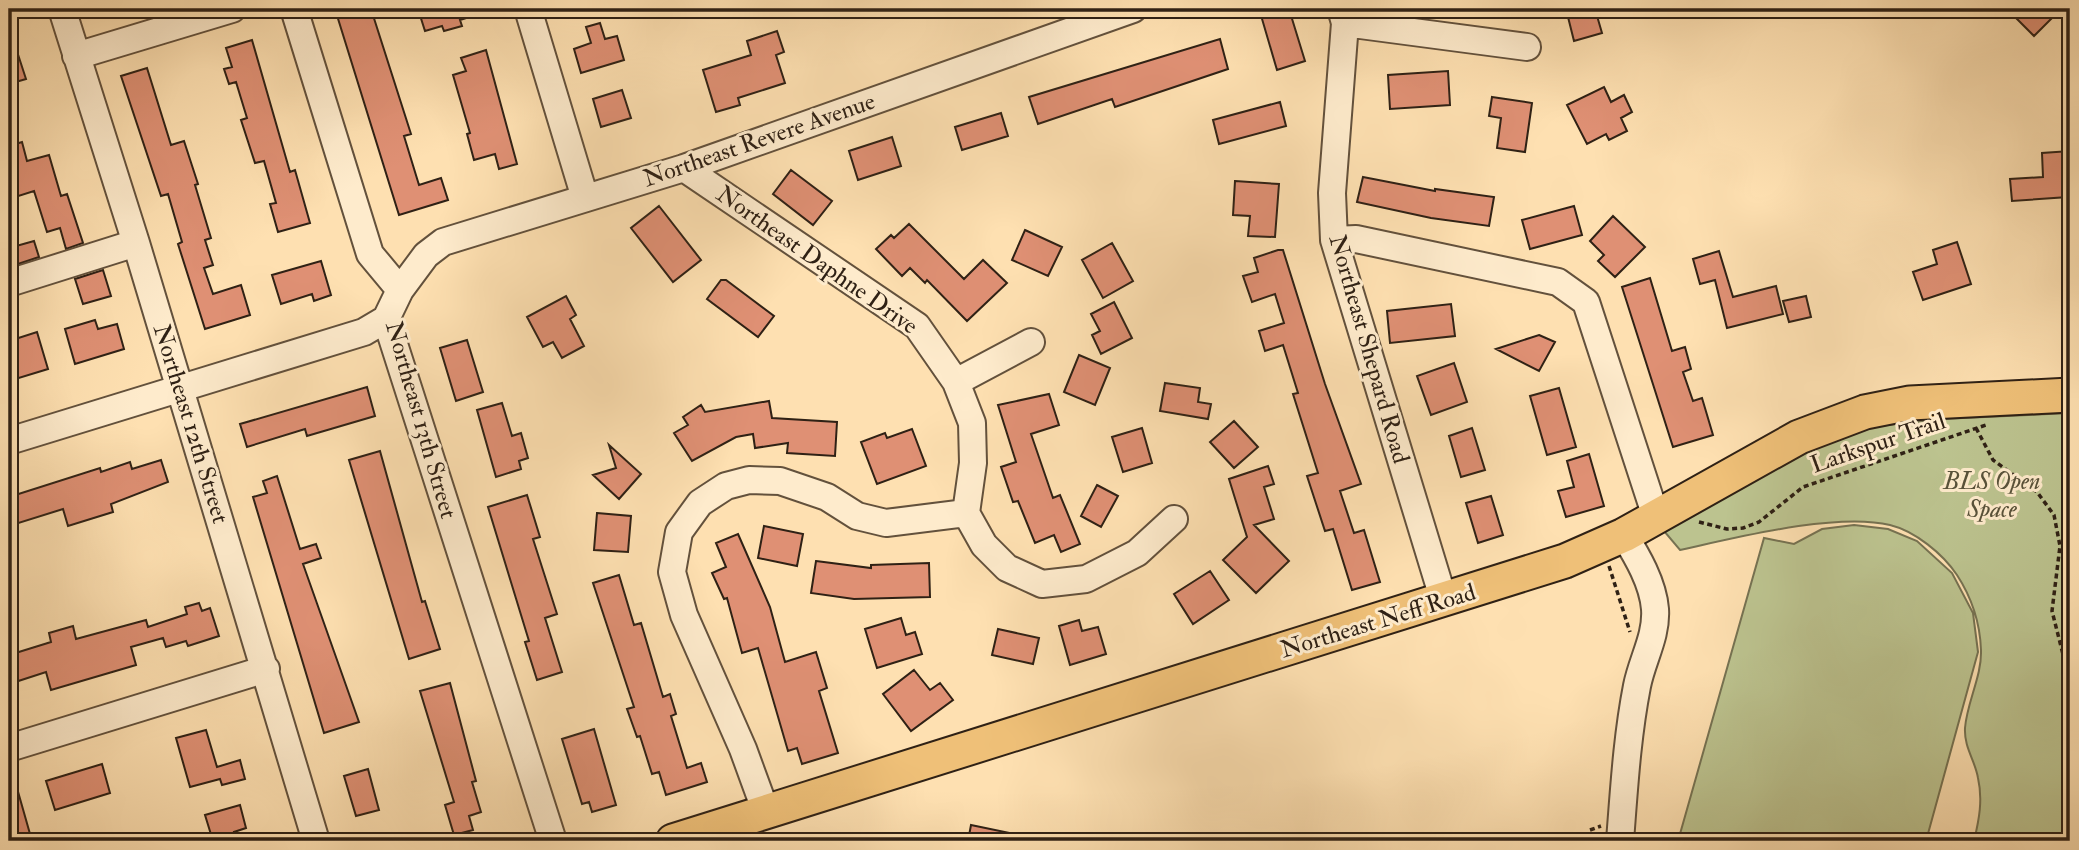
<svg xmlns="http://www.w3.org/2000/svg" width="2079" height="850" font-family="'IM FELL Double Pica',serif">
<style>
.green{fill:#bcc38f;stroke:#767252;stroke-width:2}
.building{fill:#df9074;stroke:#2f2115;stroke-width:2}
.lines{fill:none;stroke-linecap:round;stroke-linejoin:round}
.minor-casing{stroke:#63513c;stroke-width:30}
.major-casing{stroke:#2f2115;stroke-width:37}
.path{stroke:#2f2115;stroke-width:3.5;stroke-dasharray:5 3.5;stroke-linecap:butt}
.minor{stroke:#feebcc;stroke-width:26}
.major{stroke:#efc078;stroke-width:33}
.labels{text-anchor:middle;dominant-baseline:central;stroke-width:6;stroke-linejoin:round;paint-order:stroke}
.street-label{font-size:24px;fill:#2f2115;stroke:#feebcc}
.park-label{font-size:24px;font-style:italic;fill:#59523a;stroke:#feebcc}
</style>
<rect width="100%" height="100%" fill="#fee0b1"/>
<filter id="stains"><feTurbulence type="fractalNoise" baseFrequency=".00286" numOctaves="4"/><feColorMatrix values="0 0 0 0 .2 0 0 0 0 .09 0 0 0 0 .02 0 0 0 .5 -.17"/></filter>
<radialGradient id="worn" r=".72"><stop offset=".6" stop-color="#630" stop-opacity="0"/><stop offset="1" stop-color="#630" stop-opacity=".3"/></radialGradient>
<path class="green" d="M2070 413V841H1974C1979 820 1983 800 1978 778 1975 760 1964 748 1965 728 1967 702 1982 676 1981 650 1980 622 1972 598 1957 575 1943 554 1915 531 1890 525 1836 512 1735 538 1680 550L1664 531 1804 453 1861 428 1941 419Z
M1854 525 1888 529 1917 541 1952 573 1973 613 1978 652 1926 841H1678L1764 538 1794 544 1822 529Z"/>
<path class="building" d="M335 9H371L411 134 404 136 419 185 441 178 448 200 399 215Z
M418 9H485V12L460 20 462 26 444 31 442 26 425 31Z
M1271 9H1289L1305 61 1277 70 1260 12Z
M1566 9H1595L1602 33 1574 41Z
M2007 9H2061L2034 36Z
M600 23 605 39 617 36 624 60 581 73 574 49 591 43 586 27Z
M777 31 784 52 776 55 785 83 738 98 740 105 716 112 703 70 751 55 747 41Z
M9 36H12L26 79 9 84Z
M1220 39 1228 69 1115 107 1112 99 1038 124 1029 97Z
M252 40 290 172 295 170 310 223 278 232 270 204 276 203 264 161 255 163 241 120 247 118 236 82 229 84 224 69 232 67 226 48Z
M486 50 517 164 499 169 495 154 474 160 467 134 470 133 453 75 466 71 461 58Z
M147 68 171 145 184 141 198 184 195 185 211 238 205 240 213 265 204 268 213 294 241 285 250 315 205 329 178 244 182 242 168 194 161 196 121 76Z
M1448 71 1450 105 1390 109 1388 75Z
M1604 87 1611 102 1624 95 1632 112 1621 118 1627 131 1609 140 1606 134 1587 144 1567 105Z
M622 90 631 118 601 127 593 99Z
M1492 97 1532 103 1525 152 1497 148 1501 118 1489 116Z
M1280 102 1286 126 1219 144 1213 120Z
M1001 113 1008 136 962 150 955 127Z
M892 137 901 166 858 180 849 151Z
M22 142 27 161 49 155 61 196 67 194 83 243 66 249 60 228 47 232 34 191 9 199V146Z
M2070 151 2068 197 2012 201 2010 179 2043 177 2042 153Z
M791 170 832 201 813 225 773 194Z
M1363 177 1435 191V189L1494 197 1489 226 1431 218 1357 202Z
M1235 181 1279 184 1275 237 1248 236 1250 216 1233 215Z
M659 206 701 260 673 282 631 228Z
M1574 206 1582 235 1530 249 1522 220Z
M1613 216 1645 247 1615 277 1598 261 1604 255 1590 241Z
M909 224 964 279 983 260 1007 283 967 321 927 280 925 283 910 268 902 276 876 249 891 235 894 238Z
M1025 230 1062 247 1048 276 1012 260Z
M34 241 39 257 9 267V248Z
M1957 242 1971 284 1923 300 1913 272 1937 264 1933 250Z
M1112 243 1133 281 1103 298 1082 260Z
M1278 250H1283L1325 384 1361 484 1340 491 1354 533 1364 530 1380 582 1352 590 1333 529 1325 531 1307 476 1318 473 1293 394 1298 393 1283 345 1265 351 1259 331 1284 323 1275 294 1252 302 1243 276 1258 272 1254 258Z
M1719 251 1733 297 1776 286 1783 314 1727 328 1715 280 1700 284 1693 259Z
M321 261 331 295 314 301 312 294 281 304 272 275Z
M103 270 111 296 83 304 75 279Z
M1650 278 1672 351 1685 347 1691 369 1683 372 1693 401 1702 398 1713 435 1673 447 1622 287Z
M721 280H726L774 316 758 337 707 299Z
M566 296 576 315 570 319 584 346 562 358 553 342 543 347 527 317Z
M1806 296 1811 317 1789 322 1783 301Z
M1114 302 1132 338 1101 354 1092 335 1100 331 1091 314Z
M1451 304 1455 336 1390 343 1387 311Z
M95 320 98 329 117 324 124 349 75 364 65 329Z
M37 332 48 369 9 381V341Z
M1539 335 1555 342 1539 371 1496 349Z
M467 340 483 392 456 401 440 348Z
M1079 355 1110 368 1095 405 1064 392Z
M1454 363 1467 402 1431 415 1417 376Z
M1165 383 1200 388 1198 402 1211 404 1208 419 1160 411Z
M367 387 375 416 307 436 305 429 247 447 240 424Z
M1559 388 1576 447 1547 455 1530 396Z
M1049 394 1059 425 1031 434 1053 498 1060 495 1080 544 1061 552 1054 535 1035 543 1018 501 1013 502 1001 467 1016 462 998 405Z
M769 401 772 418 837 422 835 456 787 453 788 443 755 448 753 434 736 437 692 461 674 433 688 425 683 417 701 405 705 412Z
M502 403 512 436 521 433 528 458 519 461 521 469 496 477 477 410Z
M1234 421 1258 447 1234 468 1210 442Z
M1142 428 1152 463 1123 472 1112 437Z
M1472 428 1485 470 1461 477 1449 436Z
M912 429 926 466 877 484 861 442 885 433 887 438Z
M609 445 641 474 619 499 593 475 616 468Z
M380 451 422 602 425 601 440 649 409 659 349 460Z
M1589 454 1604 506 1566 517 1558 491 1574 487 1567 461Z
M161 460 168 482 111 504 113 512 68 526 63 509 9 526V497L100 468 101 472 130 462 132 469Z
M1268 466 1274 484 1264 487 1274 519 1254 525 1289 561 1256 593 1223 560 1247 537 1229 479Z
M277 476 300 549 316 544 321 558 303 564 359 722 324 733 253 497 267 493 263 481Z
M1097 485 1118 496 1101 527 1081 516Z
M527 495 540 537 533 539 557 614 545 618 562 672 537 680 525 642 529 641 488 507Z
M1491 496 1503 535 1478 543 1466 503Z
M597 513 631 516 628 552 594 550Z
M764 526 803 534 797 566 758 558Z
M738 534 770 607 785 662 816 652 827 688 819 691 838 753 802 764 797 748 788 751 758 648 742 653 727 598 724 599 712 573 726 567 716 543Z
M816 561 871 568V565L929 563 930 597 854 599 811 593Z
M1210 571 1229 600 1193 624 1174 594Z
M619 575 634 625 641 623 663 697 670 694 676 714 671 716 687 768 701 763 707 782 666 795 659 772 652 774 640 736 637 737 627 709 634 707 593 583Z
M199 603 202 611 210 608 219 636 188 646 186 641 166 647 163 638 131 647 136 665 51 690 46 672 9 684V655L51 642 49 633 73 626 76 639 146 620 148 627 187 614 185 607Z
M901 618 906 635 915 632 922 654 877 668 865 629Z
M1079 620 1082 631 1098 627 1106 654 1070 665 1059 626Z
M998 629 1039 638 1033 664 992 655Z
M914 670 930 690 940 683 953 700 911 731 883 694Z
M450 683 476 781 472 782 481 812 469 816 473 830 454 835 445 805 454 802 420 691Z
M594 729 616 805 592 812 589 802 582 804 562 739Z
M206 730 217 767 240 760 245 779 222 785 220 779 190 787 176 738Z
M102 764 110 793 55 810 46 781Z
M368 769 379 810 356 816 344 776Z
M13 774 32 841H9V775Z
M240 805 246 828 234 832 237 841H213L205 815Z
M971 825 1019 835V841H968Z"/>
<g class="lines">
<defs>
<path id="minor" d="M62 9 136 243 316 841
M294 9 370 254 400 290 386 319 553 841
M528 9 585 198
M1341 9 1345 23 1332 193 1334 240 1444 601
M1345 23 1527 47
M76 56 232 9
M684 168 917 326 956 382 972 423 973 463 966 513 984 545 1007 568 1042 584 1086 579 1137 553 1174 519
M1334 240 1356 239 1558 282 1586 302 1656 517
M9 283 136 243
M400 290 426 255 443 242 684 168 1133 9
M956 382 1031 342
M9 441 364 332 386 319
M9 748 266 669
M766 812 743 749 684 615 672 572 679 532 700 503 726 486 749 480 780 481 827 497 857 516 886 523 966 513
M1620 841C1624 790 1627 737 1637 686 1642 660 1657 636 1655 609 1653 583 1637 556 1624 535"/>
<path id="major" d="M673 841 1565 561 1624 535 1799 437 1865 412 1910 403 2070 395"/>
</defs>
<use href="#minor" class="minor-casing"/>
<use href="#major" class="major-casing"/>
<path class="path" d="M1976 428 1993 460 2037 492 2054 515 2060 546 2052 611 2070 682
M1699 522 1727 529 1743 528 1759 522 1803 487 1986 425
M1609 566 1630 632
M1590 830 1601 826
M2061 841 2070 822"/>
<use href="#minor" class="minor"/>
<use href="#major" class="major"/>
</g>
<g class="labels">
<g class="street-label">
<text transform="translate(759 140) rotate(-19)">Northeast Revere Avenue</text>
<text transform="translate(817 260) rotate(35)">Northeast Daphne Drive</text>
<text transform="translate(1369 349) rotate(74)">Northeast Shepard Road</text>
<text transform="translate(421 420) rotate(74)">Northeast 13th Street</text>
<text transform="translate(191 424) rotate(73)">Northeast 12th Street</text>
<text transform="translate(1878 443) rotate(-19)">Larkspur Trail</text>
<text transform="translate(1378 621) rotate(-17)">Northeast Neff Road</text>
</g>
<g class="park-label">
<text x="1992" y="481">BLS Open<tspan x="1992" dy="28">Space</tspan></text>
</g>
</g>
<rect width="2079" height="850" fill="none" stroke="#fee0b1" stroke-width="35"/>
<rect x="10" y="10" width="2058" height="829" fill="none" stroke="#2f2115" stroke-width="3.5"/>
<rect x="18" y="18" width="2044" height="815" fill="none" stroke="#2f2115" stroke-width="2"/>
<rect width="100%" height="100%" filter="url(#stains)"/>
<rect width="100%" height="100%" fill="url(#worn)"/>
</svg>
